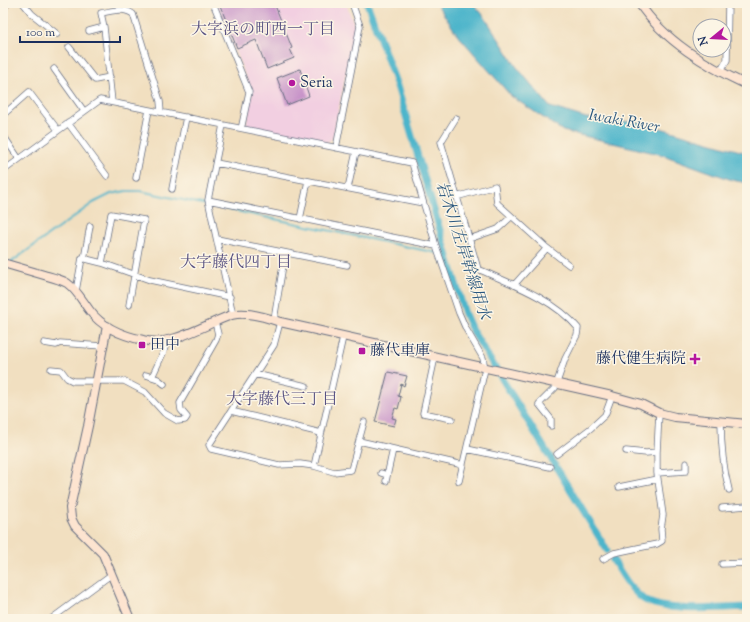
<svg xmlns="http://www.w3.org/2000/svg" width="750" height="622" font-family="'Sorts Mill Goudy','Noto Serif JP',serif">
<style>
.built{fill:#f2cfe1}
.water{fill:#4db5cb;stroke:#347294}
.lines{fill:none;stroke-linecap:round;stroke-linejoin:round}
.stream{stroke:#4db5cb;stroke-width:2}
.canal{stroke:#4db5cb;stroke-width:7}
.building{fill:#c894c9}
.street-casing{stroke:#666d80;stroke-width:7}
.secondary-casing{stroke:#666d80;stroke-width:10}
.primary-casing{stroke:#666d80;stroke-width:10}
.street{stroke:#fff;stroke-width:5.5}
.secondary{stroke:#fde4d0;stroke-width:8}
.primary{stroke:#f9bc8a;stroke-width:9}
.poi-dot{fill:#b5179e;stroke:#fcf5e5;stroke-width:1.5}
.labels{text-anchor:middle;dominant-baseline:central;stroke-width:3;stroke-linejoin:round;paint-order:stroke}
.poi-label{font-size:15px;fill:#1b2f5e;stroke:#fcf5e5;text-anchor:start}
.neighbourhood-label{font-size:16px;fill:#585283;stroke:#fcf5e5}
.water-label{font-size:16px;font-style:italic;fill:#2a577f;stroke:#fcf5e5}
</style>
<rect width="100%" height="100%" fill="#fcf5e5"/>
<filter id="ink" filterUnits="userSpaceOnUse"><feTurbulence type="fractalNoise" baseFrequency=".025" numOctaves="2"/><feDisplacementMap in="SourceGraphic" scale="8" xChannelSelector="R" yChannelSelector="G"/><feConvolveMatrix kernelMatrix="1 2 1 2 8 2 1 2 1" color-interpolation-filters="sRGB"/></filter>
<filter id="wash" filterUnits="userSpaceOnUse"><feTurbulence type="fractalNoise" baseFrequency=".012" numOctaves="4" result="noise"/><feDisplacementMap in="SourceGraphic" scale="16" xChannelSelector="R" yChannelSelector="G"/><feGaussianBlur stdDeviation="0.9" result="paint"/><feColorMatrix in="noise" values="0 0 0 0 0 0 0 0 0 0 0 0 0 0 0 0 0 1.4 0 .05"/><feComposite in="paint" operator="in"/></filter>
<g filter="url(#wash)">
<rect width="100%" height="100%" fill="#f1dfc0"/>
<path class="built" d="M216 3H346L355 27 333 138 326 143 246 126 252 93Z"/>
<path class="water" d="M436 3H473L484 16 516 66 550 107 586 118 643 123 747 153V183L732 180 663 155 563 131 511 96 457 34Z"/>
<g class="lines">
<path class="stream" d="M10 263 93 203 111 194 126 191H140L437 253"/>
<path class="canal" d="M367 3 397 86 465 314 472 330 607 550
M613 560C622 574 630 589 643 599 663 613 722 608 747 607"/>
</g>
<g id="blocks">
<path class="building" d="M219 3H274L292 48 290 49 294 58 267 69 256 40 237 48Z
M300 69 309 96 287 105 277 78Z
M388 372 407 376 404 386 401 384 398 396 401 397 398 409 395 408 392 418 396 419 394 426 375 422Z"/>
</g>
</g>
<g filter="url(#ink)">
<use href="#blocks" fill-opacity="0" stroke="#666d80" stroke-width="1"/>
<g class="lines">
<defs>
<path id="street" d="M23 3 32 14 57 34
M213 3 249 92 242 125
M89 31 104 27
M69 47 95 80 110 77
M54 69 84 111
M720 72 727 60 728 3
M112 102 104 27 101 13C113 11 123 7 133 14L160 101 161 112
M3 115 29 92 58 130
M456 118 441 142 478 269C512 284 554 299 578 328L577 335 565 359 555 388 539 404 551 419V426
M68 123 107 176
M223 125 208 200 233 315
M3 135 19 159
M336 148 360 26 352 3
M216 163 423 203
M3 171 100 100 412 163 436 246 459 313 466 329 483 358 485 369 459 481
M136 178 149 110
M348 188 356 152
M172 189 186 117
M456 197 495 186 497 203 547 248 569 265
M208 200 436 246
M300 219 308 181
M217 239 347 265
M469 239 498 229 511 217
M84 259 90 226
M102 263 111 214 144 220 129 305
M514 285 547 248
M76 291 82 258 102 263 150 280 230 297
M274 320 285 253
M280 322 274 345 209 445 211 449 279 465 300 464 314 466 334 472 351 470 364 422
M44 343 56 345 60 343 102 346
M435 357 423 413 452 419
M51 369 61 370 67 378 73 381H124L145 392 164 413 178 421 185 420 187 417 181 410 180 403 216 340 218 334 215 322
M255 374 306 386
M146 375 152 377 164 351 167 339
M152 377 158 379 164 384
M231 411 321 433
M721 421C721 445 723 467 729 490
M359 441 463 465
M467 449 550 467
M626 451 646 453 657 452
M557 454 591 428 605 415 612 396
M314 466 343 337
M381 473 387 475
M657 473 686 471V463
M386 481 393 449
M619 487 658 479
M722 508 747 506
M603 559 614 553 657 544 662 541 661 529 663 515 657 473V452L659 413
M722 564 747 563
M51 619 112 574"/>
<path id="secondary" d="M639 3C664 41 707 66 747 85
M3 263C17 267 30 271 44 275 51 277 60 279 67 283 77 290 83 302 90 311 102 327 124 336 143 340 171 348 206 323 232 315 247 311 266 317 280 322L612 396 641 404 659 413 675 417 747 424
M107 326 88 426 70 508 71 518 75 526 103 554 130 619"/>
<path id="primary" d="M3 6 6 3"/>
</defs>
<use href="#street" class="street-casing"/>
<use href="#secondary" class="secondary-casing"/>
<use href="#primary" class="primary-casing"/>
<use href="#street" class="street"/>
<use href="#secondary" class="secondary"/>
<use href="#primary" class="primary"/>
</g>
</g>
<g class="poi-dot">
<circle cx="292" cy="83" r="4"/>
<rect x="138" y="341" width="8" height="8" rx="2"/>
<rect x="358" y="347" width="8" height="8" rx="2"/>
<path d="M693 353h4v4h4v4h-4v4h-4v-4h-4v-4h4z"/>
</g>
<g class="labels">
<g class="poi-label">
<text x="300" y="83">Seria</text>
<text x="150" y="345">田中</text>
<text x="370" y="351">藤代車庫</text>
<text x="686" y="359" text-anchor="end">藤代健生病院</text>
</g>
<g class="neighbourhood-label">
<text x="263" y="30">大字浜の町西一丁目</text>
<text x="236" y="263">大字藤代四丁目</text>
<text x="282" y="400">大字藤代三丁目</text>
</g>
<g class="water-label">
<text transform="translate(624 122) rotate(10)">Iwaki River</text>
<text transform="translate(462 251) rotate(72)">岩木川左岸幹線用水</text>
</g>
</g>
<rect width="750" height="622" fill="none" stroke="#fcf5e5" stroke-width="16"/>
<g transform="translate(712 38) rotate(252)"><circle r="19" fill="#fcf5e5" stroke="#a2a6af"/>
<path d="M0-3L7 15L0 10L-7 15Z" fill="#b5179e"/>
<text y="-6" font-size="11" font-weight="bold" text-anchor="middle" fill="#1b2f5e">N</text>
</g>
<path d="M20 36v6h100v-6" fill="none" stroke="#1b2f5e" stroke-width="2"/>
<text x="26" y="36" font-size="12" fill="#1b2f5e" stroke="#fcf5e5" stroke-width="3" paint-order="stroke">100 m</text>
</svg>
